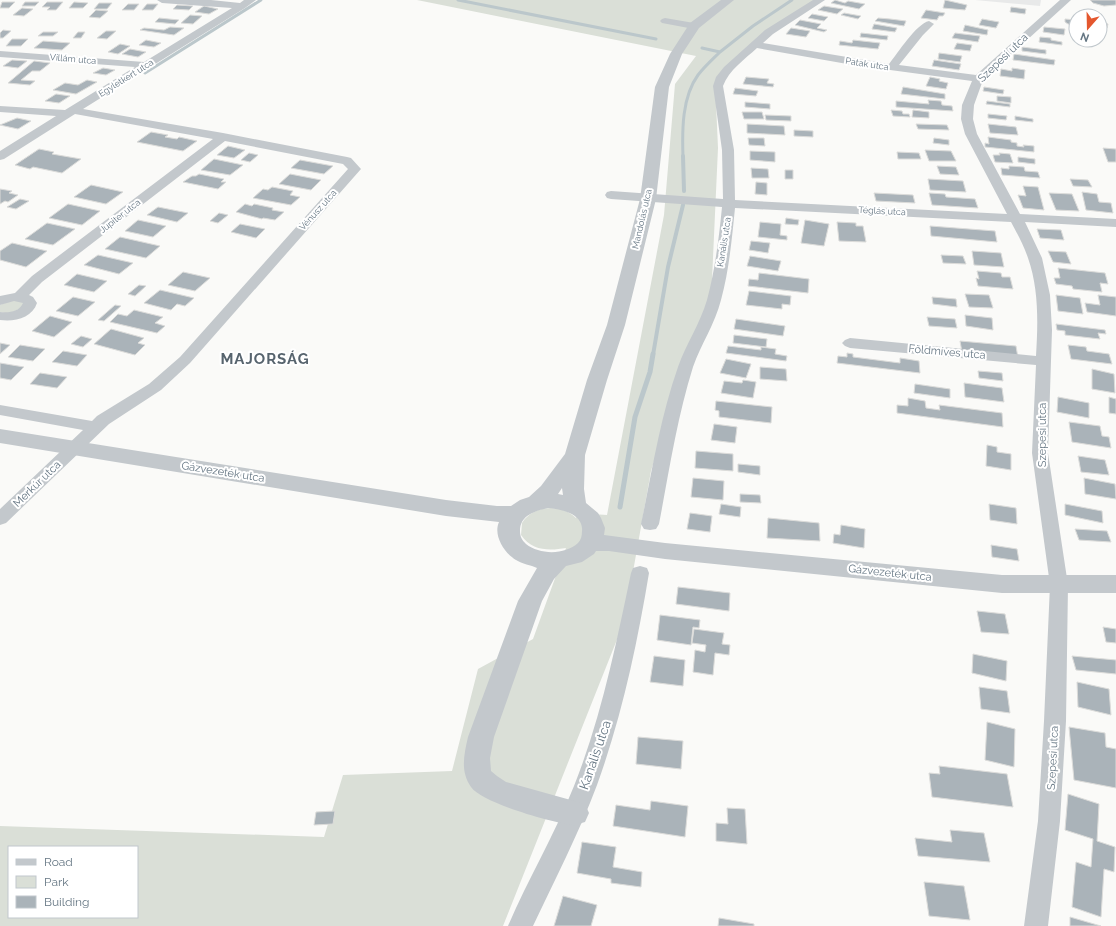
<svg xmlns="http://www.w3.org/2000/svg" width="1116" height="926" font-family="Raleway,sans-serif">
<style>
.built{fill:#e8e9e9}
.green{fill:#dadfd7;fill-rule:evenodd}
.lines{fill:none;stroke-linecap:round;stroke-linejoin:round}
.stream-far2{stroke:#bbc7cb;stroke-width:3}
.stream-far1{stroke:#bbc7cb;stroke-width:4}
.stream{stroke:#bbc7cb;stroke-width:5}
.building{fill:#aab3b9;stroke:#dcdcda}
.minor{fill:#c3c8cc;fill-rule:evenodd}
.tertiary{fill:#c3c8cc;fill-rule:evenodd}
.labels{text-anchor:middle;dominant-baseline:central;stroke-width:4;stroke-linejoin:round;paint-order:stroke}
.far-street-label{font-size:9px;fill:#657683;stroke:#fff}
.street-label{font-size:11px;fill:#657683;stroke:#fff}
.near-street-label{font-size:13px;fill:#657683;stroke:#fff}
.district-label{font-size:15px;font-weight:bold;letter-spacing:1px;fill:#57646e;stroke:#fff}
</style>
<rect width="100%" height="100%" fill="#fafaf8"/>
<path class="built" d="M975 0H1041L1040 6Z"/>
<path class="green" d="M417 0H817L735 58 715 81 718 148 711 302 688 348 651 471 624 622 503 926H0V826L324 837 343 775 452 771 478 669 533 639 566 548C549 551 532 551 521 535L522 523C533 505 561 503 576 518L578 513 607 515 664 215 675 84 696 56ZM9 847H137V917H9Z
M12 300 23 302 24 306 10 314 0 312V305Z"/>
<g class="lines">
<path class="stream-far2" d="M458 0 656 39
M702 48 720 52 753 26 792 0
M145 73 261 0
M683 157C682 130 682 97 698 75 705 66 713 59 720 52"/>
<path class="stream-far1" d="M683 156 684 191
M653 355 668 267 683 205"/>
<path class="stream" d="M620 507 635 417 650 372 653 354"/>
</g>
<path class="building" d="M835 0 845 3 848 1 865 4 859 9 831 3Z
M945 0 967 5 965 10 943 8Z
M1090 0H1116V5L1104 6 1093 3Z
M2 2H15L9 8H0Z
M25 2H39L35 6H22Z
M47 2H63L56 10H47L50 7H42Z
M74 2 88 3 83 8H69Z
M99 3H112L107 9H94Z
M128 4H139L134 10H122Z
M147 4H158L153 10H142Z
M177 5 193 6 189 10 173 9Z
M204 6 218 9 209 14 195 12Z
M824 6 830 7 843 9 837 14 818 10Z
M1011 7 1026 9 1025 14 1010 12Z
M22 8 33 9 24 16 13 15Z
M96 10 108 11 100 18 89 17Z
M926 10 945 13 943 16H939L937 20 921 18Z
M844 13 861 16 858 19 841 15Z
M812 14 828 17 824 21 808 18Z
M190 15 202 16 193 24 181 23Z
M159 18 179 20 175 24 155 22Z
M878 18 890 19 906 21 904 26 875 21Z
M982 19 999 22 996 28 979 25Z
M1065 19 1076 20V25L1068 24 1065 22Z
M800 20 821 24 817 28 827 30 824 32 795 25Z
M1100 21 1108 24 1107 28H1100Z
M874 24 897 28 895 32 872 29Z
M965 25 988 30 987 35 963 31Z
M170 27 184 28 174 35 140 30 144 28 164 30Z
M1044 27 1065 29 1064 35 1043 32Z
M791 28 810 31 806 37 786 34Z
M3 30 11 31 3 38H0V33Z
M106 31H116L107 39 97 38Z
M43 32H58L53 36H38Z
M78 32H85L81 38H73Z
M861 33 888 36 887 40 860 37Z
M955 33 963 34 980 36 978 42 952 38Z
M1040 37 1051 38V40L1062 42V45L1039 42Z
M12 39H28L21 46H6Z
M146 40 161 43 154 47 139 45Z
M853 40 880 43 878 49 839 45 840 41 852 43Z
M43 41 70 43 62 50 34 48Z
M957 43 972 45 970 51 954 49Z
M120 44 130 46 118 54 108 52Z
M1022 47 1046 50V54L1022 51Z
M130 49 146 52 138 57 122 54Z
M939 53 962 56 960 62 938 59Z
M1014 54 1055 60 1054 65 1013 60Z
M12 60 27 61 18 68 3 66Z
M934 60 961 64 959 70 932 66Z
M34 61 50 63 40 71H32L21 80 35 81 30 85 8 83Z
M103 68 115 70 106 75 93 73Z
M1012 68 1025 70 1024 79 1000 76 1001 69 1012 71Z
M746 77 769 79 767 83 774 84 773 87 743 84Z
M930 77 940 79 939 81 948 83 946 89 926 86Z
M87 80 97 82 76 94 53 90 65 83 78 85Z
M903 87 945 94V99L901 94Z
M984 87 1004 90 1003 94 983 91Z
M735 88 758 91 756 96 733 94Z
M56 94 70 96 59 103 45 101Z
M997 96 1011 97V103L997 101Z
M928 100 941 101 942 105 952 106 953 111 896 107V101L929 104Z
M987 101 1010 104V107L986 104Z
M745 102 770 104V109L745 107Z
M891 110 902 111 903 114H909L910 117 893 116Z
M913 110 929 112V118L912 117Z
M742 112H762L764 119H744Z
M988 114 1007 116 1006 120 988 118Z
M765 115 791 116V121L766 120Z
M1015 116 1033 119V122L1015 120Z
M17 118 31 121 18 129 0 125Z
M747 124 784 126 785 135 747 133Z
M916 124 947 125 949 130 918 129Z
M988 124 1016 127 1018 135 990 133Z
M794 130 813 131V137L794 136Z
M151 132 168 135 165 137 177 139 179 137 197 141 183 151 137 142Z
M988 137 1011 140V142L1017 143V146L1024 147 1023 145 1034 146V152L985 147V143L989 144Z
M748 138H764L765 146 749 145Z
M934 138 949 140V145L933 143Z
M228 146 245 150 234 158 217 155Z
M1103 148 1116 149V162H1108Z
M39 149 54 152 52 154 81 159 62 173 33 167 30 169 15 165Z
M925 150 951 151 956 161H929Z
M750 151 775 152V162L750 160Z
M897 152 919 153 921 159H898Z
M249 153 258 155 250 162 241 160Z
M999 153 1010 154 1013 163 995 162 993 155H1000Z
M1018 157 1035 159V164L1018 162Z
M214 159 243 165 230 175 201 170Z
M300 160 333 166 324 174 291 168Z
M937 166 956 167 959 175 940 174Z
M1009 166 1024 167 1025 171 1038 172 1040 178 1002 175 1001 168 1009 169Z
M751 168 768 169 769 178H752Z
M785 170H793V179H785Z
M199 174 224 179 221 182H226L218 189 183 182 192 176H196Z
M290 174 321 180 311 190 279 184Z
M928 179 963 181 966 192 930 190Z
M1070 179 1088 180 1092 187 1073 186Z
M756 182 767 183V195L755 194Z
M91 185 123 192 106 204 74 197Z
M1023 186 1038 187 1044 210 1023 208 1018 195 1026 196Z
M272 187 293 191 290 195 300 197 291 205 253 198 263 189 268 190Z
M0 189 12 191 9 193 18 195 8 202 5 201 0 204Z
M1082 192 1097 194 1099 202 1111 203 1113 213 1086 210Z
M874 193 913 195 915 203 876 201Z
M929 193 945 194 946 197 975 199 978 208 932 205Z
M1049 193 1072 194 1079 211 1056 210Z
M20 199 29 201 16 209 7 207Z
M68 204 100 211 82 225 49 218Z
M245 204 252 206 254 204 273 208 272 210 284 212 275 220 263 218 262 219 236 212Z
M158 207 188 213 177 222 147 215Z
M219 213 228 215 218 223 210 221Z
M786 218 799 220 798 225 785 224Z
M138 220 166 226 153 237 125 231Z
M805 220 829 224 824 246 801 243Z
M760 222 781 224 780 235 787 236V240L758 237Z
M837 222 856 223V226H863L866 242 839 241Z
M47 223 75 229 53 245 25 239Z
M240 224 265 229 256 238 231 232Z
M930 226 995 231 997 242 931 236Z
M1037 229 1061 230 1064 240 1040 238Z
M120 237 160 246 146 258 105 249Z
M751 241 770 243 768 253 749 250Z
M12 243 47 251 26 267 0 260V251Z
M972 251 1001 253 1004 267 974 265Z
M1048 251 1066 252 1071 264 1053 262Z
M98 255 133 263 119 274 84 265Z
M941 255 963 256 966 264 943 263Z
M750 256 781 261 778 271 747 266Z
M1058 268 1105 273 1108 284 1100 283 1102 292 1073 289 1072 286 1056 284 1054 278H1060Z
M977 271 1001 273 1002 277H1010L1013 289 978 286 976 278 979 279Z
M183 272 210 278 195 291 168 285Z
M759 273 809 279 808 293 748 286 749 279 758 280Z
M77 274 107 281 94 292 64 285Z
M139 285 146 286 135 296 128 294Z
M160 290 194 298 185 306 177 304 171 310 144 303Z
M749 291 791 296 790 305 782 304V309L746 305Z
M965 294 989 295 993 308 969 307Z
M1056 295 1080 298 1083 314 1058 311Z
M1098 295 1116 297V316L1087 312 1085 303 1100 305Z
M73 297 95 302 78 316 56 311Z
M932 297 956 299 957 307 933 304Z
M115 305 121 306 104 321 98 320Z
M134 310 163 317 155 323 165 326 157 333 110 322 118 314 127 316Z
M965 315 992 318 993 330 966 326Z
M50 316 72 322 54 337 32 331Z
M927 317 955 319 957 328 929 326Z
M736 319 785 326 783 336 734 329Z
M1056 324 1105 330 1106 334 1098 333 1100 339 1065 335V331L1057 330Z
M111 329 144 338 138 343 145 345 135 355 94 344Z
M734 335 767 339 766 347 733 343Z
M81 336 92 339 83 347 71 344Z
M960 341 1016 346 1018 358 962 352Z
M0 343 10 345 0 354Z
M20 345 45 349 33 361 8 357Z
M1068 345 1086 347 1087 351 1109 354 1112 364 1071 359Z
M728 346 761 350V347L776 349 775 354 787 356 786 361 726 353Z
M63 351 87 355 77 366 52 362Z
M847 353 853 354V357L900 363V358L919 361 920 373 837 363 838 356 847 357Z
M726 359 751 364 746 378 720 373Z
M0 363 24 367 11 380 0 378Z
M760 367 786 369 787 381 760 379Z
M1092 369 1114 374 1115 393 1092 389Z
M978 371 1002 373 1003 381 979 378Z
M40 373 67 377 57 388 30 384Z
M743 380 756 382 753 398 721 393 724 381 742 383Z
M964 383 1002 388 1004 402 965 397Z
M915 384 950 389V398L914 393Z
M1058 397 1089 403V418L1057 412Z
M1109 397 1116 399V414L1109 413Z
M908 398 925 401 926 408 940 410 939 405 1002 413 1003 427 897 413V405L908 406Z
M716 401 772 407 771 423 719 417V411L715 410Z
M1069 422 1100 426 1102 436 1109 437 1111 448 1072 442Z
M714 424 737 427 735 443 711 440Z
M987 445 997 447V452L1011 454V470L986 466Z
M696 451 733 454V471L695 468Z
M1078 456 1105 460 1109 475 1081 472Z
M738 464 760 466V475L738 472Z
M693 478 724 481 723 500 691 497Z
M1084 478 1115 484 1116 499 1085 494Z
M740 494 760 495 761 503 740 502Z
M721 504 741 507 740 517 719 514Z
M989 504 1016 508 1017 524 990 520Z
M1065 504 1102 511 1103 523 1065 515Z
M690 513 712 516 710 532 687 529Z
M768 518 819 523 820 541 767 538Z
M841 525 865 529 864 548 833 543 834 534 840 535Z
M1075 529 1107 531 1111 542 1079 540Z
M991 545 1017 549 1019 561 992 557Z
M678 587 730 593 729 611 676 604Z
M977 611 1005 614 1009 634 981 632Z
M660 615 700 620 699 628 693 627 691 645 657 640Z
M1103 627 1116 629V643L1106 642Z
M694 629 724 633 722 644 730 645 729 655 715 653 713 675 693 672 695 650 705 652 706 645 692 643Z
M973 654 1007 661 1006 681 972 673Z
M654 656 685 660 683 686 650 682Z
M1072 656 1116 660V674L1076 670Z
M1077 682 1109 689 1111 715 1078 707Z
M979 687 1007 691 1010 713 981 709Z
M987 722 1015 729 1014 767 985 760Z
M1069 727 1105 733 1106 747 1116 749V788L1074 780Z
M638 737 683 741 681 769 636 764Z
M939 766 1007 774 1013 807 932 797 929 773 940 774Z
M1068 794 1099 804 1097 841 1115 847 1114 872 1104 869 1101 917 1072 907 1076 862 1091 867 1093 839 1065 830Z
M651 801 688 806 685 837 613 826 616 805 650 810Z
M727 808 745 809 747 844 716 841V823L728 824Z
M335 811 333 824 314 825 316 812Z
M950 830 984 833 990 862 918 856 915 838 952 842Z
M582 842 616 847 613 867 642 872 641 887 611 883V879L577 873Z
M924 882 964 886 970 920 929 916Z
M563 896 597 905 591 926H554Z
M1070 917 1101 926H1070Z
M719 918 754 924V926H718Z"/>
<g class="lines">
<path class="minor" d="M157 0H211L240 3 244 0H256L245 8 83 109 223 133 347 157 351 158 361 169 190 363 161 390 109 424 6 523 0 525V509L83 430 0 415V405L92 421 97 416 149 384 180 357 348 169 343 164 225 141 42 282 29 295 33 297 37 303C32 318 15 322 0 320V312C9 313 19 312 23 303L14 301 0 305V296L15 293 32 276 213 139 75 114 4 159 0 160V151L56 116 0 112V106L65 110 135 67 0 57V51L144 62 232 8 162 3Z
M813 0H825L773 34 763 43 889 64C898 53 916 24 929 21L934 24 923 35 899 65 976 75 1060 0H1071L983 80 974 105 973 119 977 134 1020 214 1116 219V227L1025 222 1042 258 1050 295 1052 330 1048 453 1068 585 1066 721 1060 821 1048 926H1024L1038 821 1044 721 1050 585 1032 453 1036 365 850 348 845 346 842 343 845 340 850 338 1036 356C1038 324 1039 289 1028 258 1024 246 1017 233 1011 222L735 208C732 238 729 271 721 300 715 324 701 344 693 367 677 418 669 472 659 524L656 529 650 530 644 529 641 524C652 472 660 418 678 367 686 344 700 324 707 300 715 270 719 238 722 207L611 199 607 198 605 195 607 192 611 191 723 199 722 150 713 86 716 77 724 67 765 30ZM757 48 853 65 972 81 962 105 961 119 965 134 1007 214 735 200 734 150 723 86C729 70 745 59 757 48Z
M665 18 694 23 699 26 694 29 662 23 660 21 662 19Z
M640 566 647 568 649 573C637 645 622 716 597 785 579 833 555 879 533 926H508C528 879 555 834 574 786 601 718 616 645 631 573L633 568Z"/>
<path class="tertiary" d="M721 0H734L699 28 682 54 669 87 656 199 625 325 607 380 585 455 584 489 586 503 598 513 601 518 605 528 604 535 665 543 1002 575H1116V593H1002L665 559 609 551H596L594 554 582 562 566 566 554 579 542 601 494 737 490 758 491 771 497 776 506 782 585 804 589 813 585 822C581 823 577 826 573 825 553 823 482 803 471 787 460 771 464 755 468 737L518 601 537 568C531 565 522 564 516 560 504 553 493 535 499 522L446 516 0 443V429L446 500 497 506H511L520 500 529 497 541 486 565 454 587 380 607 325 640 199 655 87 670 54 690 23ZM562 488 563 495 558 494ZM548 508C561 509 584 514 582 531 582 536 581 540 578 543 565 555 540 555 526 544 522 540 520 537 520 531 520 515 535 511 548 508Z"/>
</g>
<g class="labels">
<g class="far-street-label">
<text transform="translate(73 59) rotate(5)">Villám utca</text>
<text transform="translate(867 64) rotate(9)">Patak utca</text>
<text transform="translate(126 78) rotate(-32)">Egyletkert utca</text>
<text transform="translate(318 210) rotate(-48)">Vénusz utca</text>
<text transform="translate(882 211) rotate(3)">Téglás utca</text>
<text transform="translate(120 216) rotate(-38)">Jupiter utca</text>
<text transform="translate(642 219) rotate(-77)">Mandolás utca</text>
<text transform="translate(724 242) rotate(-81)">Kanális utca</text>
</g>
<g class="street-label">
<text transform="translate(1003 58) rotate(-44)">Szepesi utca</text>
<text transform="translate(947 352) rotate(5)">Földmíves utca</text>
<text transform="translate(1042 435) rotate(-90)">Szepesi utca</text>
<text transform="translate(223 472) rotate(9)">Gázvezeték utca</text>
<text transform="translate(37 484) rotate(-44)">Merkúr utca</text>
<text transform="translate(890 573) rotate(6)">Gázvezeték utca</text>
<text transform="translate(1053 758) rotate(-87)">Szepesi utca</text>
</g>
<g class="near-street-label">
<text transform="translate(595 755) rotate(-71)">Kanális utca</text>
</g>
<g class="district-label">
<text x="265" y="359">MAJORSÁG</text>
</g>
</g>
<rect x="8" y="846" width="130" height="72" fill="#ffffff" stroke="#c1c8cd"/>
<rect x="16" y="859" width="20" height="6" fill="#c3c8cc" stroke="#c1c8cd"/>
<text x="44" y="866" font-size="12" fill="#657683">Road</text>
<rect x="16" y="876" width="20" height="12" fill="#dadfd7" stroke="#c1c8cd"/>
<text x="44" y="886" font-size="12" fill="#657683">Park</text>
<rect x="16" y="896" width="20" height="12" fill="#aab3b9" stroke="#c1c8cd"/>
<text x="44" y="906" font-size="12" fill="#657683">Building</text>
<g transform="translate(1088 28) rotate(200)"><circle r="19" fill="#ffffff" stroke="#c1c8cd"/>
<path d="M0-3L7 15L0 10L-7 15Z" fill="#e4572e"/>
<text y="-6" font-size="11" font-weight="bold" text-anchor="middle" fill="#657683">N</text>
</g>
</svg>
